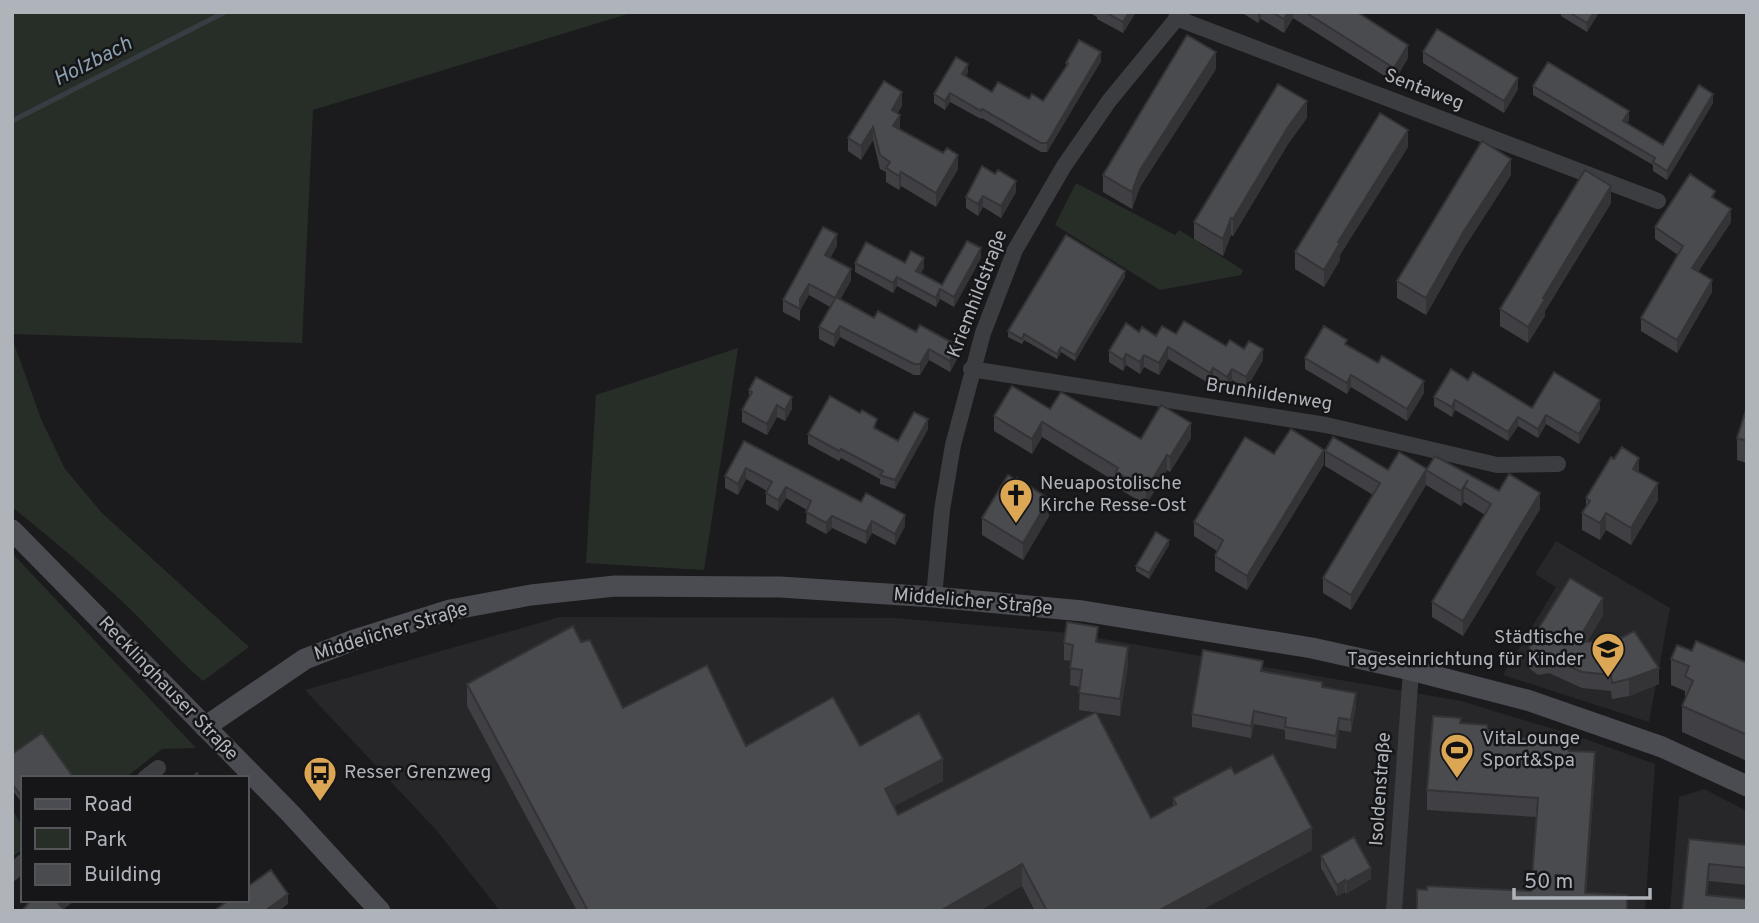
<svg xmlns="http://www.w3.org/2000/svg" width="1759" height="923" font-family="Overpass,sans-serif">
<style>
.built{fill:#27272a}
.green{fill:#272e28}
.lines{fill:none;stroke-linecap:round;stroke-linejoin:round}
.stream{stroke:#363e44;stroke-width:5}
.street{stroke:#3c3d41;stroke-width:16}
.secondary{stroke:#4b4c51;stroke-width:21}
.wall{fill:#404044}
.shaded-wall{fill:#343437}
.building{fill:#4a4b4f;stroke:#343437;stroke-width:2}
.labels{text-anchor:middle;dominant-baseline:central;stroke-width:5;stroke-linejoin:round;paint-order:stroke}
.street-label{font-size:19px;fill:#afb3ba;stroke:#161618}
.poi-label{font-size:19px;fill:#afb3ba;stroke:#161618;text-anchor:start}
.water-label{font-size:21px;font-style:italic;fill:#8ba1b0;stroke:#161618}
</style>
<rect width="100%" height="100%" fill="#1b1b1d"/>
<path class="built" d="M1556 541 1670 608 1649 722 1503 675 1556 587 1535 574Z
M560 617 896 618 1069 633 1461 701 1580 737 1655 764 1645 911H500L437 831 305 690Z
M1704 789 1747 811V911H1670L1679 797Z"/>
<path class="green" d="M12 12H634L313 110 302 343 12 334Z
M1076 183 1175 235 1179 230 1243 270 1241 275 1160 290 1055 225Z
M12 338 41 419 65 469 102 513 249 647 203 681C175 657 152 630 126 605 90 571 52 539 12 507Z
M738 348 704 570 586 563 596 395Z
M12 553 196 748 162 749 125 778H72L12 756Z
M12 809 23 828V849L12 857Z"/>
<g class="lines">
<path class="stream" d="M12 121 225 12"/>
<path class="street" d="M1176 18 1658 201
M971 369 1326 425 1497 465 1558 464
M934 597 942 510 953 445 983 333 1015 250 1064 166 1109 101 1182 12
M145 778 158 768
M12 873 23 862
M1394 911 1411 670"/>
<path class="secondary" d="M12 530 290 813 380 911
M205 727 305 659 354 640 450 610 531 595 615 586 780 587 934 597 1083 611 1312 648 1411 670 1527 700 1662 747 1747 786"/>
</g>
<path class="wall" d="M1089 12H1136L1123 33 1097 19V17Z
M1241 12H1356L1408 58 1394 82 1293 18 1284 33 1261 19 1258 23Z
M1561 12H1599L1587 32 1561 16Z
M1423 52 1518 89 1504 113 1423 63Z
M1101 61 1047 152H1041L982 118 981 119 950 102 945 110 934 103V94L968 72 966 76 992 92 1043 101 1066 68V63Z
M1216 69 1140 187 1132 209 1103 192V175Z
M1533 86 1629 120 1627 123 1663 145 1713 103 1667 180 1653 171V165L1533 95Z
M902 106 897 113 900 129V130L958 169 936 207 901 186 899 190 886 182V172L880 169 873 140 861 160 848 151V138Z
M1307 118 1288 144 1233 236 1231 235 1223 256 1194 239V222Z
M1408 147 1340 255V260L1324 287 1295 269V252Z
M1511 175 1464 248 1426 315 1397 298V281Z
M1016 192 1001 218 983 207 978 216 966 208V197Z
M1715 199 1731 222 1698 272 1712 292 1677 353 1641 331V318L1678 255 1655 239V227Z
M1611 203 1545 311V316L1528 343 1500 326V309Z
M837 246 830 258 851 280 840 300 874 318 958 357 950 372 929 360 920 375H914L840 337 834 347 819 339V327L830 307 809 295 800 310V321L783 312V300Z
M981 258 954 307 940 299 936 307 897 286 893 293 855 272V263H905L924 268 920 274 942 285Z
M1125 277 1075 361 1061 352 1057 359 1024 340 1022 344 1008 337V331Z
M1139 332 1156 336 1176 334 1226 346 1263 360 1246 389 1232 380 1227 388 1213 380 1210 384 1168 359 1159 375 1144 367 1140 374 1126 365 1123 371 1109 362V351Z
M1347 345 1424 393 1407 421 1351 387 1347 394 1305 369V358Z
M1468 380 1532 408 1600 409 1579 444 1546 424 1538 438 1518 426 1508 441 1455 410 1452 417 1434 406V397Z
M749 390 792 409 785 421 777 417 767 435 742 422V410L749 398Z
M1747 407V463L1737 460V438Z
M1050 409 1141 439 1191 438 1170 472 1167 470 1146 505 1116 487V482L1042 437 1032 454 994 431V416Z
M876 429 898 441 928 429 895 489 880 484V479L841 458 839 461 808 444V434Z
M744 441 905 526 895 545 872 533 866 544 832 528 826 534 806 523 807 510 786 498 778 511 766 504V493L767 491 746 479 738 495 725 488V476Z
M1325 451 1388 470 1427 469 1499 491 1540 509 1463 636 1432 617V602L1485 515 1464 502 1461 506 1426 485 1351 610 1323 593V578L1373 495 1325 466Z
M1274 454 1324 464 1247 590 1215 571V556L1217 551 1194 536V522Z
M1639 472 1658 500 1631 545 1606 530 1600 540 1582 530V513L1586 507V498Z
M1016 480 1049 516 1023 560 982 535V518Z
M1169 545 1149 579 1136 571V566Z
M1603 615 1587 642 1659 684 1629 696 1612 699 1611 691 1582 688 1549 673 1538 675 1529 668 1530 642Z
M581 642 623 708 746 746H860L943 781 894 806 898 815 1151 818 1173 806V798L1235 774 1312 850 1200 911H1035L1022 886 979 911H577L467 706V684Z
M1064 643H1098L1128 664 1120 716 1079 710 1080 687 1070 685 1071 661 1064 660Z
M1692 651 1747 663V761L1682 732V706L1685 699V691L1671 685V659Z
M1263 671 1322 687 1356 706 1351 732 1339 730 1336 749 1285 739V730L1254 724 1251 738 1192 727V714Z
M1461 723 1570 751 1595 772 1586 893 1627 911 1531 891 1536 817 1427 810V790Z
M12 754 23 778V804L12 790Z
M1689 839 1747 845V885L1709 881 1682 911Z
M1321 856 1371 879 1346 894 1345 892 1337 896 1321 868Z"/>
<path class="shaded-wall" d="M1129 12H1136L1123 33V22Z
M1258 12H1261V19L1258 23Z
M1288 12H1293V18L1284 33V19Z
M1594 12H1599L1587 32V23Z
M1408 45V58L1394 82V68Z
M1101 52V61L1047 152V143Z
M1216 52V69L1140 187 1132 209V192L1140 170Z
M968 64V72L962 83V74Z
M1518 78V89L1504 113V101Z
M902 92V106L892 123V110Z
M950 93V102L945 110V101Z
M1713 94V103L1667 180V171Z
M1307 101V118L1288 144 1233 236V219L1288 127Z
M1629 111V120L1623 130V121Z
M900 115V129L893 140V126Z
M873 127V140L861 160V146Z
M1408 130V147L1340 255V260L1324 287V270L1338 242Z
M958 155V169L936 207V193Z
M1511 159V175L1464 248 1426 315V298L1464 231Z
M901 172V186L899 190V176Z
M1016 181V192L1001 218V206Z
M1611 186V203L1545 311V316L1528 343V327L1543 298Z
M983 196V207L978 216V204Z
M1731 209V222L1692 281V268Z
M1231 218V235L1223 256V239Z
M837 234V246L825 267V255Z
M981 248V258L954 307V297Z
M924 258V268L916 281V271Z
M851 269V280L835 309V298Z
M1125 271V277L1075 361V355Z
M897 277V286L893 293V283Z
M1712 280V292L1677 353V340Z
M809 284V295L800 310V321V299Z
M940 289V299L936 307V298Z
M840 326V337L834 347V335Z
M958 346V357L950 372V361Z
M1061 347V352L1057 359V354Z
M1168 347V359L1159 375V363Z
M929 349V360L920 375V364Z
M1263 349V360L1246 389V377Z
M1126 354V365L1123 371V360Z
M1144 355V367L1140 374V362Z
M1213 368V380L1210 384V373Z
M1232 369V380L1227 388V377Z
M1351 375V387L1347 394V383Z
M1424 381V393L1407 421V409Z
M792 397V409L785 421V410Z
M1455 400V410L1452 417V407Z
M1600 400V409L1579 444V434Z
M777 405V417L767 435V424Z
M1546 415V424L1538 438V429Z
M1518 417V426L1508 441V432Z
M928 419V429L895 489V480Z
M1042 422V437L1032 454V439Z
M1191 423V438L1170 472V457Z
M1324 450V464L1247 590V576Z
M1167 455V470L1146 505V490Z
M1639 458V475L1633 469Z
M746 468V479L738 495V484Z
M1426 470V485L1351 610V595Z
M1658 483V500L1631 545V528Z
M786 487V498L778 511V500Z
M1464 487V502L1461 506V491Z
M1540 493V509L1463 636V621Z
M1049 499V516L1023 560V543Z
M1606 513V530L1600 540V523Z
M905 515V526L895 545V534Z
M832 516V528L826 534V523Z
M872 521V533L866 544V532Z
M1169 540V545L1149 579V573Z
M1603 598V615L1577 658V642Z
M1128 647V664L1120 716V699Z
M1659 668V684L1629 696V679Z
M1356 693V706L1351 732V720Z
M1254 711V724L1251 738V726Z
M1339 718V730L1336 749V736Z
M1595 752V772L1585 911V893Z
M943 759V781L885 811V789Z
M1312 828V850L1200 911H1158Z
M1022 864V886L979 911H940Z
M1709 864V881L1706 911V895Z
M1371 868V879L1346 894V882Z
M1345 880V892L1337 896V885Z
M288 894V904L279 911H265Z
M61 900H76L61 911 58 903Z"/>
<path class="building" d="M1105 12H1129L1123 22Z
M1272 12H1288L1284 19Z
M1305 12H1357L1408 45 1394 68Z
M1569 12H1594L1587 23Z
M1437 29 1518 78 1504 101 1423 52Z
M1187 35 1216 52 1140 170 1132 192 1103 175Z
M1079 40 1101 52 1047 143H1041L982 109 981 111 950 93 945 101 934 94 956 57 968 64 962 74 992 92 998 82 1029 99 1032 94 1043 101 1068 64 1066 63Z
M1548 62 1629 111 1623 121 1663 145 1699 85 1713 94 1667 171 1653 162 1655 158 1533 86Z
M884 81 902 92 892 110 900 115 893 126 943 153 947 148 958 155 936 193 901 172 899 176 886 168 890 162 880 155 873 127 861 146 848 138Z
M1278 84 1307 101 1288 127 1233 219 1231 218 1223 239 1194 222Z
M1380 113 1408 130 1338 242 1340 243 1324 270 1295 252Z
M1482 141 1511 159 1464 231 1426 298 1397 281Z
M982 166 995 174 998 170 1016 181 1001 206 983 196 978 204 966 197Z
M1585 170 1611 186 1543 298 1545 299 1528 327 1500 309Z
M1690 174 1715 191 1712 197 1731 209 1692 268 1712 280 1677 340 1641 318 1683 246 1655 227Z
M823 227 837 234 825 255 851 269 835 298 809 284 800 299V309L783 300Z
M1066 235 1125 271 1075 355 1061 347 1057 354 1024 334 1022 339 1008 331Z
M967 241 981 248 954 297 940 289 936 298 897 277 893 283 855 263 866 242 905 263 911 251 924 258 916 271 942 285Z
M836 297 874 318 878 311 916 332 920 325 958 346 950 361 929 349 920 364H914L840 326 834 335 819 327Z
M1184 321 1226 346 1230 340 1244 349 1249 341 1263 349 1246 377 1232 369 1227 377 1213 368 1210 373 1168 347 1159 363 1144 355 1140 362 1126 354 1123 360 1109 351 1126 323 1139 332 1142 327 1156 336 1162 326 1176 334Z
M1324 326 1347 340 1345 344 1378 363 1382 356 1424 381 1407 409 1351 375 1347 383 1305 358Z
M1451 369 1468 380 1473 372 1532 408 1554 372 1600 400 1579 434 1546 415 1538 429 1518 417 1508 432 1455 400 1452 407 1434 397Z
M756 377 792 397 785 410 777 405 767 424 742 410 752 392 749 390Z
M1012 386 1050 409 1061 392 1141 439 1161 405 1191 423 1170 457 1167 455 1146 490 1116 472 1118 468 1042 422 1032 439 994 416Z
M830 396 860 413 862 410 877 419 874 428 898 441 914 412 928 419 895 480 880 475 883 471 841 449 839 451 808 434Z
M1747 407V441L1737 438Z
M1291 429 1324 450 1247 576 1215 556 1223 540 1194 522 1245 437 1274 454Z
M1333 437 1388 470 1399 452 1427 469 1435 456 1499 491 1509 474 1540 493 1463 621 1432 602 1491 504 1464 487 1468 480 1461 491 1426 470 1351 595 1323 578 1380 483 1325 451Z
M744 441 861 502 866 493 905 515 895 534 872 521 866 532 832 516 826 523 806 512 811 501 786 487 778 500 766 493 772 482 746 468 738 484 725 476Z
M1622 447 1639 458 1633 469 1658 483 1631 528 1606 513 1600 523 1582 513 1590 501 1586 498 1611 457 1614 459Z
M1008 475 1016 480 1017 478 1049 499 1023 543 982 518Z
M1156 532 1169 540 1149 573 1136 566Z
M1570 578 1603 598 1577 642 1608 641 1623 637 1634 631 1659 668 1629 679 1612 683 1611 675 1582 672 1549 657 1538 659 1529 652 1530 642Z
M1067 622 1098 627 1096 642 1128 647 1120 699 1079 693 1082 670 1070 668 1073 645 1064 643Z
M573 626 581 642 590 640 623 708 707 665 746 746 833 697 860 746 919 713 943 759 885 789 898 815 1096 712 1151 818 1176 804 1173 798 1231 767 1235 774 1273 754 1312 828 1158 911H1047L1022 864 940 911H588L467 684Z
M1696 641 1747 663V735L1682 706 1693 681 1685 676 1689 666 1671 659 1677 645 1692 651Z
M1203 650 1263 661 1261 671 1322 682V687L1356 693 1351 720 1339 718 1336 736 1285 727 1286 718 1254 711 1251 726 1192 714Z
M1433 716 1461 718 1460 723 1487 725V730L1514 732V737L1541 739V743L1570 745 1569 751 1595 752 1585 893 1627 895V911H1417V889L1427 890V886L1531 891 1538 798 1427 790Z
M42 733 74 778H23V798L12 784V754Z
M197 773 200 778H191Z
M1354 837 1371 868 1346 882 1345 880 1337 885 1321 856Z
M1689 839 1747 845V868L1709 864 1706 895 1747 899V911H1682Z
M271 870 288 894 265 911H214L229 900H247V887Z
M31 900H61L58 903 66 911H22Z"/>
<defs>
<symbol id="church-pin" viewBox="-11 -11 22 30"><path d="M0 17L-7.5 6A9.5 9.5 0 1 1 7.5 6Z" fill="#dca754" stroke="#161618"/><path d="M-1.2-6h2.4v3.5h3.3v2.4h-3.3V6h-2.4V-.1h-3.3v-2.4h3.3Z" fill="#111"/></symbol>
<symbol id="school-pin" viewBox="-11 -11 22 30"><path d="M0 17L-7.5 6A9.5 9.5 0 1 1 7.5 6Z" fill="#dca754" stroke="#161618"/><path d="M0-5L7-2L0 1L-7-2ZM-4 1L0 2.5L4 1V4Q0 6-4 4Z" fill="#111"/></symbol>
<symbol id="stadium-pin" viewBox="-11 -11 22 30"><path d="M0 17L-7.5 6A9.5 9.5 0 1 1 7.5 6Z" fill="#dca754" stroke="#161618"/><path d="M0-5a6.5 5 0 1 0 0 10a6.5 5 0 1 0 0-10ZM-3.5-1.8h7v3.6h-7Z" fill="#111"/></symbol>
<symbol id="bus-pin" viewBox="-11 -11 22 30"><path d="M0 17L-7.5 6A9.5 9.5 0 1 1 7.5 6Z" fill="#dca754" stroke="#161618"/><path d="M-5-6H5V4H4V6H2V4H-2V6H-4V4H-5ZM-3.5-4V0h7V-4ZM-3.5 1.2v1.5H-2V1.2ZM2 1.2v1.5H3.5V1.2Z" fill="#111"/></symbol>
</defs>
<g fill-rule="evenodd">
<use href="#church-pin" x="997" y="476" width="38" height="52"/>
<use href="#school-pin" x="1589" y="630" width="38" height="52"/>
<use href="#stadium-pin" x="1438" y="731" width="38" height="52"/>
<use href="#bus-pin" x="301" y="754" width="38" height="52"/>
</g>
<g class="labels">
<g class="street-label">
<text transform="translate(1424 90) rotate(21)">Sentaweg</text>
<text transform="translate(978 294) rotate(-69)">Kriemhildstraße</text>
<text transform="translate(1269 395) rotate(9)">Brunhildenweg</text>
<text transform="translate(973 602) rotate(5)">Middelicher Straße</text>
<text transform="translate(391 632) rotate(-17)">Middelicher Straße</text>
<text transform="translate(168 689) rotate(46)">Recklinghauser Straße</text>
<text transform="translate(1381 789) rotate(-86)">Isoldenstraße</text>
</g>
<g class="poi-label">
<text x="1040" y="484">Neuapostolische<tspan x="1040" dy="22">Kirche Resse-Ost</tspan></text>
<text x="1584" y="638" text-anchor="end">Städtische<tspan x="1584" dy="22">Tageseinrichtung für Kinder</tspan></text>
<text x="1482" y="739">VitaLounge<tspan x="1482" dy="22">Sport&amp;Spa</tspan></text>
<text x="344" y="773">Resser Grenzweg</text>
</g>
<g class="water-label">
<text transform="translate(93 62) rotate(-27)">Holzbach</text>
</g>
</g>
<rect width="1759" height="923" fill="none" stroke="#afb3ba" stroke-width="28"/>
<rect x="21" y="776" width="228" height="126" fill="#161618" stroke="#535559" stroke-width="2"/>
<rect x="35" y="799" width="35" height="10" fill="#4b4c51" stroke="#535559" stroke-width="2"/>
<text x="84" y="811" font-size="21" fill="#afb3ba">Road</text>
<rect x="35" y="828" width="35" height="21" fill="#272e28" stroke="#535559" stroke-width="2"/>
<text x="84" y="846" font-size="21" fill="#afb3ba">Park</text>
<rect x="35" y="864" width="35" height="21" fill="#4a4b4f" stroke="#535559" stroke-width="2"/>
<text x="84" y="881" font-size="21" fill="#afb3ba">Building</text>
<path d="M1514 888v10h136v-10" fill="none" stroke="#afb3ba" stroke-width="3.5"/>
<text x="1524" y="888" font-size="21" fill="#afb3ba" stroke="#161618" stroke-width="5" paint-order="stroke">50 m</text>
</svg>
